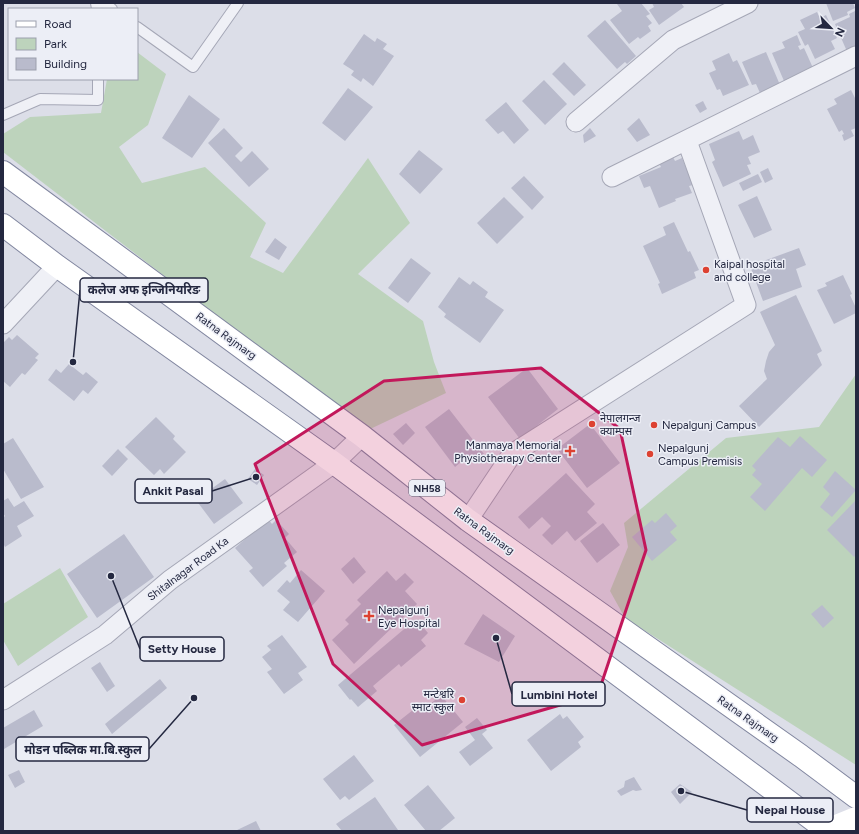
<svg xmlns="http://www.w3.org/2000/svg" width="859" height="834" font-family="Figtree,'Noto Sans Devanagari',sans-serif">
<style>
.green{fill:#bdd3bc}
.building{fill:#b9bbcc}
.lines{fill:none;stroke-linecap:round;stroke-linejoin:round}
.lane-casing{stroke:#a5a7b6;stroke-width:12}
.street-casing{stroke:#a5a7b6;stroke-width:21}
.highway-casing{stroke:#8287a0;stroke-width:24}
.lane{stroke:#eff0f6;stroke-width:10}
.street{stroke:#eff0f6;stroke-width:19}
.secondary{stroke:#fff;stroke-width:22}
.highway{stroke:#fff;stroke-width:22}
.marked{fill:#c2185b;fill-opacity:0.2;stroke:#c2185b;stroke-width:3;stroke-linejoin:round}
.poi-dot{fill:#dd4232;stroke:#eceef6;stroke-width:1.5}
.labels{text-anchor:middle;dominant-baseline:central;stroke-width:3;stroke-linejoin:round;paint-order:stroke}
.shield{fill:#eceef6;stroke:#606377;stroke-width:1}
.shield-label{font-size:10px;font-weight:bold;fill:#242840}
.poi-label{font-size:11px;fill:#242840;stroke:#eceef6;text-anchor:start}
.street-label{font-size:11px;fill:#242840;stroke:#eceef6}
.leader{fill:none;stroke:#242840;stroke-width:1.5}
.callout-dot{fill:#242840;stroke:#eceef6;stroke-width:1.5}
.callout{fill:#eceef6;stroke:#242840;stroke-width:1.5}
.callout-label{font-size:12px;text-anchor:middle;font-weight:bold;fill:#242840}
</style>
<rect width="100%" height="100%" fill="#dcdee8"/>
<path class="green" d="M137 52 166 74 148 125 119 147 142 183 205 167 266 223 250 257 283 273 368 158 410 223 358 274 423 321 434 362 446 393 366 431 3 152V134L30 117 101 113 107 79H137Z
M856 374V765L625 618 610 591 628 547 624 523 726 438 819 427Z
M60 568 88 617 18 666 3 640V604Z"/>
<path class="building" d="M619 3H641L650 14 646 16 652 23 648 26 651 31 640 39 638 37 629 44 610 20 622 11 617 4Z
M652 3H681L684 7 659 25 649 10 654 7Z
M826 3H853L855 8 847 12 848 15 833 21Z
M855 11 856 52 849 56 835 24 850 17 849 14Z
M817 12 820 18 826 15 837 38 831 41 835 49 815 59 808 44 805 46 798 32 805 29 800 20Z
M605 20 636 56 627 64 625 62 617 69 587 36Z
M364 34 375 42 377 38 387 44 383 49 394 56 373 86 363 78 361 82 351 75 354 71 343 64Z
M797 35 801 45 798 46 800 50 804 48 813 68 784 81 772 53 785 48 782 42Z
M766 52 780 85 760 93 756 84 752 85 742 62Z
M729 53 733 62 737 60 749 85 723 96 720 89 717 90 709 73 716 70 712 61Z
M564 62 586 85 574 96 552 74Z
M544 80 567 104 545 125 522 101Z
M348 88 373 107 345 141 322 123Z
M851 90 856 100V128L851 130 854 136 844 141 842 135 844 134 842 130 839 132 827 109 837 104 834 99Z
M189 95 220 119 192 158 162 138Z
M703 101 707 109 700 113 695 105Z
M506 102 529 130 514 144 503 131 498 134 485 120Z
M639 118 650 135 637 142 627 129Z
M224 128 243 148 235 156 241 162 252 151 269 169 249 187 208 143Z
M590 128 596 136 584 143 583 135Z
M739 131 743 140 753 135 760 152 748 157 751 164 747 165 751 174 723 187 712 162 715 160 709 144Z
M419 150 443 169 420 194 399 174Z
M673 157 675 161 682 158 693 185 689 186 692 193 675 199 676 201 659 208 650 186 644 188 639 176 661 167 659 163Z
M768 168 773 179 765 183 760 172Z
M758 174 762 182 743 191 739 183Z
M524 176 544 197 532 210 511 188Z
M757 196 772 230 754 238 738 205Z
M504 197 524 217 497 244 477 223Z
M674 222 688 252 690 251 699 270 694 272 696 278 662 294 658 284 660 283 643 246 666 235 663 227Z
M275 238 287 247 279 260 265 252Z
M799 248 806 265 796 269 802 287 763 301 750 266Z
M411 258 431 273 408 303 388 288Z
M843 275 852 294 850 295 856 308V313L834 324 817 290 827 286 825 283Z
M459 277 470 285 473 281 488 292 485 297 504 310 480 343 444 317 446 314 438 307Z
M796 295 822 351 817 354 822 365 759 427 739 406 767 379 764 371 766 361 769 352 775 345 760 312Z
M17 335 39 354 35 358 38 360 25 375 22 373 10 387 3 381V343L9 337 12 340Z
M69 364 83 375 86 372 98 382 88 394 83 390 74 401 48 380 56 369 61 373Z
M527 368 558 409 520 439 488 397Z
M449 409 484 454 472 462 467 457 455 467 425 427Z
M156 417 175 436 173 439 186 452 164 474 160 469 154 475 125 447Z
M406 423 415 433 403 445 393 434Z
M590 424 620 463 587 488 557 449Z
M800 436 827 460 812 477 802 468 765 511 750 497 762 484 752 475 756 470 752 466 778 437 790 447Z
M13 438 44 487 21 499 3 469V444Z
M118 449 128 459 112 476 102 466Z
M255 469 264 475 257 485 248 479Z
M835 471 856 490 832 517 820 507 830 494 823 487Z
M566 473 595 504 587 512 597 523 575 541 567 531 552 545 542 535 551 526 542 517 529 529 518 517Z
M225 479 243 503 214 524 196 500Z
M8 498 14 507 24 501 34 516 17 526 22 536 5 547 3 543V518L5 516 3 513V501Z
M856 500V555L854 557 827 530Z
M666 513 677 526 670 532 677 540 652 561 632 537 652 520 655 523Z
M268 519 272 524 276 520 289 534 285 538 297 552 284 563 287 566 263 587 249 571 253 568 235 548Z
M603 523 620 545 597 563 580 541Z
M124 534 154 577 97 618 67 574Z
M354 557 366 572 353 584 341 569Z
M301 570 325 591 298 622 283 610 290 602 277 591 287 580 290 583Z
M387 571 396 581 405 573 414 582 405 591 417 604 354 664 332 640 349 624 345 620 361 604 357 600Z
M822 605 834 618 823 628 811 614Z
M483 614 515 636 499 662 464 644Z
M416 619 428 633 421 640 426 646 401 667 399 664 373 686 377 691 358 707 351 699 350 700 338 685Z
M282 635 307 667 298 673 303 680 284 694 267 672 272 669 262 657 271 650 267 646Z
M100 662 115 686 107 692 91 668Z
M160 679 167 688 112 734 105 724Z
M441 695 463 722 420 757 394 725 418 706 422 711Z
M34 710 43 726 4 749 3 728Z
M560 714 563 719 567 716 584 737 578 742 581 747 551 771 527 740Z
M477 718 487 730 482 734 493 748 470 766 459 752 475 740 465 727Z
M354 755 374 781 349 800 345 796 340 800 323 779Z
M19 770 25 782 15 788 8 775Z
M634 777 642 790 636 791 633 790 621 796 617 791 624 787 625 781Z
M680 784 692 792 680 804 671 792Z
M428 785 455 818 439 831H426L404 805Z
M375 797 398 830 396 831H342L336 824Z
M256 821 261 831H235Z"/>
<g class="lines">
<defs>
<path id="lane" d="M96 3 97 9
M104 3 112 9
M137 27 193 67 238 3
M3 115 40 99 98 100V79"/>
<path id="street" d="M576 122 673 40 748 3
M612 177 856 56
M3 324 57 266
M468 520 512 454 746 305 687 141
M3 700 105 635 170 580 334 463 362 436"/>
<path id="highway" d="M3 172 362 436 468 520 801 756 856 797
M3 225 57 266 334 463 828 831"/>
</defs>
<use href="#lane" class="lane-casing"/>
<use href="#street" class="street-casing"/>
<use href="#highway" class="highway-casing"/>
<use href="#lane" class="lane"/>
<use href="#street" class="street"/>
<path class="secondary" d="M824 831 856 818"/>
<use href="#highway" class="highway"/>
</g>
<path class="marked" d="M541 368 620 429 646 550 598 694 422 745 333 664 255 464 384 381Z"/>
<g class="poi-dot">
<circle cx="706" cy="270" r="4"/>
<circle cx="592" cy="424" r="4"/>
<circle cx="654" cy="425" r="4"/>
<path d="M568 445h4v4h4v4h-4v4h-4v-4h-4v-4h4z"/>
<circle cx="650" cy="454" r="4"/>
<path d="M367 610h4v4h4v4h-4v4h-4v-4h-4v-4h4z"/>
<circle cx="462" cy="700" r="4"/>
</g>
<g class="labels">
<rect class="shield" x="409" y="480" width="36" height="16" rx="3"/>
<g class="shield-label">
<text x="427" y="488">NH58</text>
</g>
<g class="poi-label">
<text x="714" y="264">Kaipal hospital<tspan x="714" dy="13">and college</tspan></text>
<text x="600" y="418">नेपालगन्ज<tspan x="600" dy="13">क्याम्पस</tspan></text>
<text x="662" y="425">Nepalgunj Campus</text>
<text x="561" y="445" text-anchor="end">Manmaya Memorial<tspan x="561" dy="13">Physiotherapy Center</tspan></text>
<text x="658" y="448">Nepalgunj<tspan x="658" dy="13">Campus Premisis</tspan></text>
<text x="378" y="610">Nepalgunj<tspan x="378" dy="13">Eye Hospital</tspan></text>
<text x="454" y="694" text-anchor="end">मन्टेश्वरि<tspan x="454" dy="13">स्माट स्कुल</tspan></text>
</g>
<g class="street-label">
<text transform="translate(226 336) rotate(36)">Ratna Rajmarg</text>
<text transform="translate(484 531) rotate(36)">Ratna Rajmarg</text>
<text transform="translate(188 569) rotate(-37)">Shitalnagar Road Ka</text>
<text transform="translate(748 719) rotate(35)">Ratna Rajmarg</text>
</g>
</g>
<path class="leader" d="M73 362L80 290M256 477L212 491M111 576L140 649M496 638L512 694M194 698L149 749M681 791L747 810"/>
<g class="callout-dot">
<circle cx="73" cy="362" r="4"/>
<circle cx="256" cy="477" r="4"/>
<circle cx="111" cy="576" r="4"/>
<circle cx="496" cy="638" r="4"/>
<circle cx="194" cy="698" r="4"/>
<circle cx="681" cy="791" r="4"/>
</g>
<g class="callout">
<rect x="80" y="278" width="128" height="24" rx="4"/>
<rect x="135" y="479" width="77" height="24" rx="4"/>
<rect x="140" y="637" width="84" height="24" rx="4"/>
<rect x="512" y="682" width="93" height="24" rx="4"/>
<rect x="16" y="737" width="133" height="24" rx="4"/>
<rect x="747" y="798" width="86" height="24" rx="4"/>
</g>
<g class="callout-label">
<text x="144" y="294">कलेज अफ इन्जिनियरिङ</text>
<text x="173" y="495">Ankit Pasal</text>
<text x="182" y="653">Setty House</text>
<text x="559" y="699">Lumbini Hotel</text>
<text x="83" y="754">माेडन पब्लिक मा.बि.स्कुल</text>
<text x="790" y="814">Nepal House</text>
</g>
<rect width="859" height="834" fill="none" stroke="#242840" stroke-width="8"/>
<rect x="8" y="8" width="130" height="72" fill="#eceef6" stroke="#9c9fad"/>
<rect x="16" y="21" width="20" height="6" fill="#ffffff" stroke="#9c9fad"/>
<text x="44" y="28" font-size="12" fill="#242840">Road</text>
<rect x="16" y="38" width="20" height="12" fill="#bdd3bc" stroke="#9c9fad"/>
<text x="44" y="48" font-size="12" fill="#242840">Park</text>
<rect x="16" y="58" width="20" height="12" fill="#b9bbcc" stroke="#9c9fad"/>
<text x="44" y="68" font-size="12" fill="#242840">Building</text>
<g transform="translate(831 28) rotate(115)" stroke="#eceef6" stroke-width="3" paint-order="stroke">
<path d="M0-3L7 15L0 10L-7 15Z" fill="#242840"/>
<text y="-6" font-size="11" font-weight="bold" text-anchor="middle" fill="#242840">N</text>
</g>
</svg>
